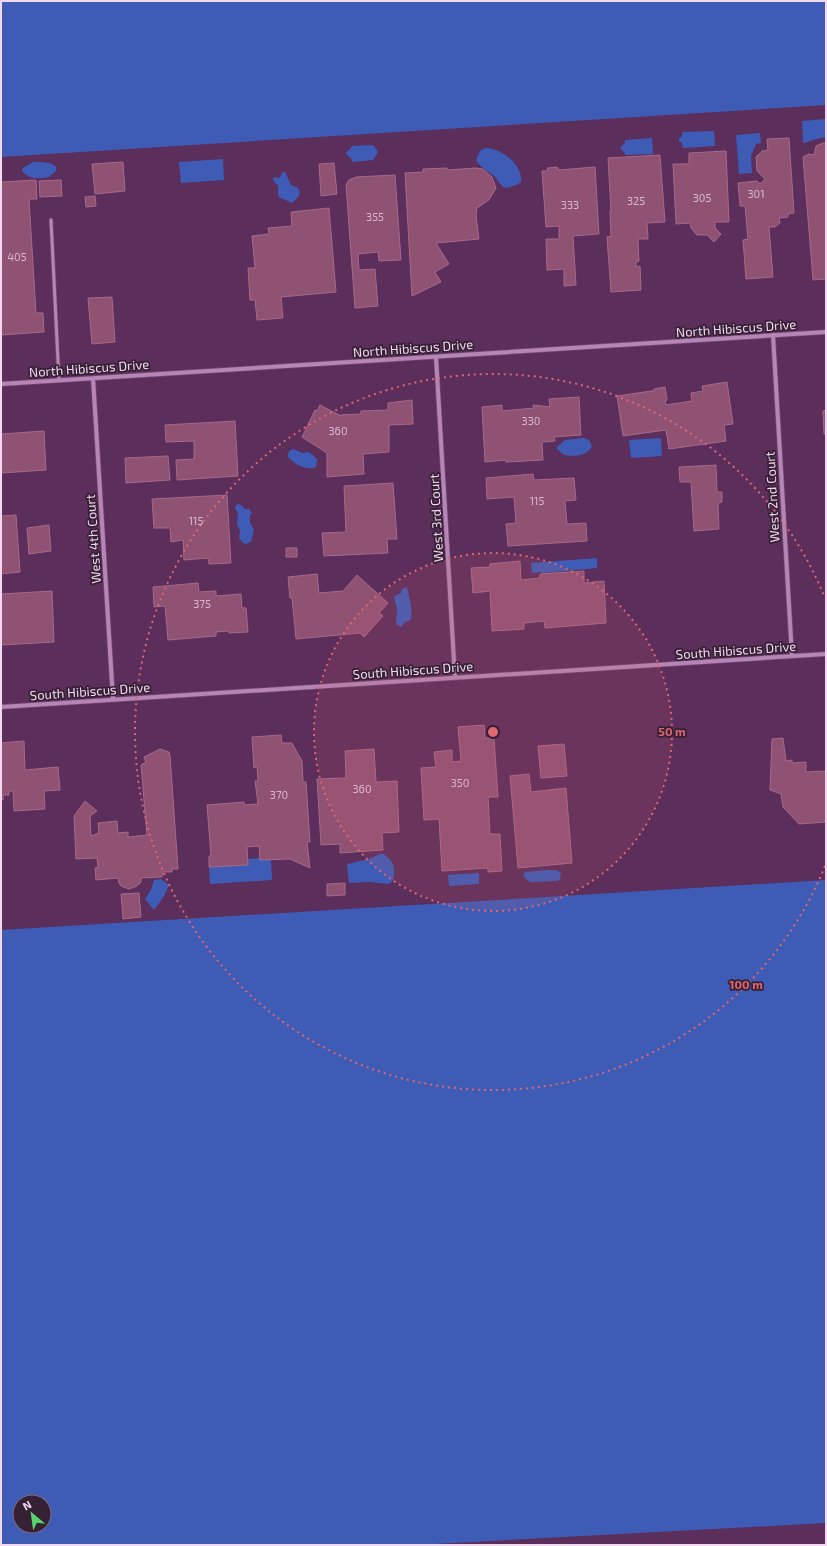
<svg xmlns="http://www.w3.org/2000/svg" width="827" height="1546" font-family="'Exo 2',sans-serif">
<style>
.water{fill:#3e5cb6;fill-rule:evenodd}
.building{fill:#8f5273;stroke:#a8698b}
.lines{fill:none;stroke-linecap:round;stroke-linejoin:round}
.lane-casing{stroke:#714b71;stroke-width:4.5}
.street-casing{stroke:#714b71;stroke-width:5.5}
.lane{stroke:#b684b5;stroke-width:3}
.street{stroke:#b684b5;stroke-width:4}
.ring{fill:none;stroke:#e0666f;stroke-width:2;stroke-dasharray:2 4}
.labels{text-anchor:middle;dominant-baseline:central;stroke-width:3.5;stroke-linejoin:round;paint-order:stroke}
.number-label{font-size:11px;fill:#dab6d2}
.street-label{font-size:13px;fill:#f3d8f2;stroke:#352034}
.centre{fill:#e0666f;stroke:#352034;stroke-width:2}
.ring-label{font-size:12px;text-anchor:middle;font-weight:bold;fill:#e0666f;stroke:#352034;stroke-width:3.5;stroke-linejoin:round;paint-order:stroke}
</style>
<rect width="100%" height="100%" fill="#5b2e5b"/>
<path class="water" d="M1 1H826V105L1 157Z
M826 119V138C818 137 811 142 803 143L802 121Z
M714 131 715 146 683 148 682 143 679 141V138L682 136V132Z
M760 133 761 143 756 144 751 156 752 173 739 174 736 135Z
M652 138 653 154 625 155V153L620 148 625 143V140Z
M373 145 378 152 373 160 352 162 351 158 347 155 346 152 349 150 352 146Z
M485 148C501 148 523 164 521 182L517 185 506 188C500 186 499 181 495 177 488 170 481 169 476 160L480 151Z
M223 159 224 180 181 183 179 162Z
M33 162C41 162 50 161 56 167V171L49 177C39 179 29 180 22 171L23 168Z
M282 172H285L291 185 298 188 300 192 299 196 292 203 279 197 278 195V186L273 180 274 177 278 178 281 176Z
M583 438 589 440 592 446C588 456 574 457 564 455L556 448 565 440Z
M661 438 662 456 631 458 629 440Z
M294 449 302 453 309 452 317 459 316 467C306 471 294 464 288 457 288 452 289 450 294 449Z
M237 504 241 505 246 510 248 508 252 513 250 515V522L254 530 251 542 246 544 243 543 239 538 240 531 237 524 238 513 235 508Z
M597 558V568L542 573V572L532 573 531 563Z
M407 587C409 597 413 609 411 620L405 622 401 627 396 624 397 609 394 598 395 596 401 593 402 589Z
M380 854H384C394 862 396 868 393 881L388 884 370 882 349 883 347 864 369 859Z
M260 858V860H271L272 880 210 884 209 867 248 865V859Z
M548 870H556L561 873 560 879 557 881 530 882 523 876 525 872Z
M479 873V884L449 886 448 875Z
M161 879 169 885 164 896 154 910 145 899 151 890 154 880Z
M826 880V1523L415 1545H1V930ZM20 1502H44V1526H20Z"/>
<path class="building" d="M789 138 794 213 788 214V217L779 218 780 223 775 227H769L773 277 746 279 743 240 748 239 745 206H740L738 183 757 181 760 184 765 179 757 171 756 157 762 151 768 150 767 139Z
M823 143H826V279L813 280 803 157 809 154 814 155 816 146Z
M726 151 729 222H715V228L721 234 714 242 707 235H697L691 228 690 223 676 224 673 164H689V153Z
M660 155 665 222 647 223 648 239H638L639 261 636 262V267L640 266 641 290 611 292 607 237 611 236 610 211H611L608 158Z
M123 162 125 191 95 194 92 164Z
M334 163 337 194 321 196 319 164Z
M557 167 559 170 595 167 599 234 573 236 576 285 564 286V269L547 270 546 239H559V226L546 227 542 171H547L548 168Z
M447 168 448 170 475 168 483 169 492 177 496 188 489 200 477 208 476 215 479 239 436 243 449 264 435 272 441 282 412 296 405 173 423 172V169Z
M395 175 401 260 379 261 378 252 358 254 359 270 375 269 378 306 355 308 346 185 349 180 356 177Z
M36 180 37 199H29L36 313H43L44 332 1 335V182Z
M61 180 62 196 40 197 39 181Z
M95 196 96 206 86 207 85 197Z
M329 208 336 292 281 297 283 318 257 320 255 300H250L248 268H255L252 236 269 234 268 228 292 226 291 212Z
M112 297 115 342 92 344 88 298Z
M727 382 733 424 724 425 726 441 669 449 666 430 623 436 617 396 651 391H654V389L665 387 667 400 665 401 666 405 692 401 691 393 703 391 702 386Z
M579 397 581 435 554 437 555 441 542 442 543 460 506 462V460L485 462 482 407 502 405V411L534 408 533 405 550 407 549 399Z
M412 400 413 424 389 425V452L363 454 364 474 327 477V453L302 437 315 410 317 411 320 405 339 415 361 414V411L388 410V403Z
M826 410V434H824L823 411Z
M235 421 238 476 177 480 176 460 194 459V441L166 442 165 425Z
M44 431 46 470 1 473V434Z
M168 456 170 480 126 483 125 458Z
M716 465 717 492H722V502L718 503 719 529 694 531 691 482H680L679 467Z
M533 474 534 480 574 478 576 500 565 501 567 524 586 523 587 541 508 546 506 524 516 523 514 497 487 499 486 478Z
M393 483 397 539H387L388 553 324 556 322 533 346 532 344 486Z
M227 495 231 563 209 564 208 558 184 560 183 540 171 542 170 528H154L152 499Z
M16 515 20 572 1 574V516Z
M49 525 51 551 29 554 27 528Z
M286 548H297V557H286Z
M520 561 521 580 540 578V574L584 571V583L604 581 606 623 545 628 544 621 524 623V629L492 631 490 591 473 593 471 568 490 567V564Z
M317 574 319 593 343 591 357 575 388 603 379 613 383 616 364 637 360 633 296 639 292 598H290L288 577Z
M198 583 199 592 216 591V596L241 594 242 608H246L248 632 229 633V631L216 632V636L168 640 165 606 154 607 153 587Z
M52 591 54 642 1 645V594Z
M484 725 485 738H494L498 797H488L490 834H500L502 871 488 872V868L442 871 439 819 424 820 421 768 436 767 434 752 452 750V762L461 761 458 727Z
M281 735 282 743H292L298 754 302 761 303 782H306L310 842H307L310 868 290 859 260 860 259 846 247 847 248 865 209 867V856H211L207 805 244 802V805L258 804 255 781H258L257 767 254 768 252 737Z
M783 738 786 761 792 760V763L806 762V772L826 771V822L799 824 783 807 781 794 770 790 772 739Z
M24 741 25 770 58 767 60 790 44 791 45 809 14 811 13 791H9V795H3V800H1V743Z
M564 744 567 776 541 778 538 746Z
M160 749 169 752 170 755 178 869H172V872H163L162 877 141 878V882L137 886 129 889 121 886 119 883 118 878 96 880 95 868 98 867 97 858 76 859 74 816 85 801 97 811 90 816 91 836 99 833 98 823 117 821 118 833 128 832V837L147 835 141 765 146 762 144 757Z
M374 749 376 782 397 781 399 832 382 833 383 850 340 853V844L321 845 317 779 346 778 345 751Z
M529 774 531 792 566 788 572 863 518 868 510 776Z
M345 883V895L327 896V884Z
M139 893 141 917 123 919 121 894Z"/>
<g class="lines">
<defs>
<path id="lane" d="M51 220 59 381"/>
<path id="street" d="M773 335 792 656
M436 357 455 678
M93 378 113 699
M1 384 826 332
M1 707 826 654"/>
</defs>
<use href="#lane" class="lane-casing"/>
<use href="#street" class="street-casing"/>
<use href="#lane" class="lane"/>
<use href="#street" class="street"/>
</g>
<circle cx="493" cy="732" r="179" fill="#e0666f" fill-opacity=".12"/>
<g class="ring">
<circle cx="493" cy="732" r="179"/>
<path d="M825 866A358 358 0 1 1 825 598"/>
</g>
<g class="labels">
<g class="number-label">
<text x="756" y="193">301</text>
<text x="702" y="197">305</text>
<text x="636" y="200">325</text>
<text x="570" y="204">333</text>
<text x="375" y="216">355</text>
<text x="17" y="256">405</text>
<text x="531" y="420">330</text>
<text x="338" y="430">360</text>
<text x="537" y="500">115</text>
<text x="196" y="520">115</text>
<text x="202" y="603">375</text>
<text x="460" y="782">350</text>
<text x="362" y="788">360</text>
<text x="279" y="794">370</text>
</g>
<g class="street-label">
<text transform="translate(736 328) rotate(-4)">North Hibiscus Drive</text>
<text transform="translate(413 348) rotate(-4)">North Hibiscus Drive</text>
<text transform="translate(89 368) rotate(-4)">North Hibiscus Drive</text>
<text transform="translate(772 497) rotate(-93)">West 2nd Court</text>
<text transform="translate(436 518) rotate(-93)">West 3rd Court</text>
<text transform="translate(93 539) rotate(-94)">West 4th Court</text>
<text transform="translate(736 650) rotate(-4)">South Hibiscus Drive</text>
<text transform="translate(413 670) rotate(-4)">South Hibiscus Drive</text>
<text transform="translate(90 691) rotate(-4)">South Hibiscus Drive</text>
</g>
</g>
<circle cx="493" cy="732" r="6" class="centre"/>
<g class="ring-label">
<text x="672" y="736">50 m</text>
<text x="746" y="989">100 m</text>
</g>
<rect width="827" height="1546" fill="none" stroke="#f3d8f2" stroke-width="4"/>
<g transform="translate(32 1514) rotate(331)"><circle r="19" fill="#352034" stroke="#816a80"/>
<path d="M0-3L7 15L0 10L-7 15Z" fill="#59d56f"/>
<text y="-6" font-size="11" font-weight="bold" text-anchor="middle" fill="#f3d8f2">N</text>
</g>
</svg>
